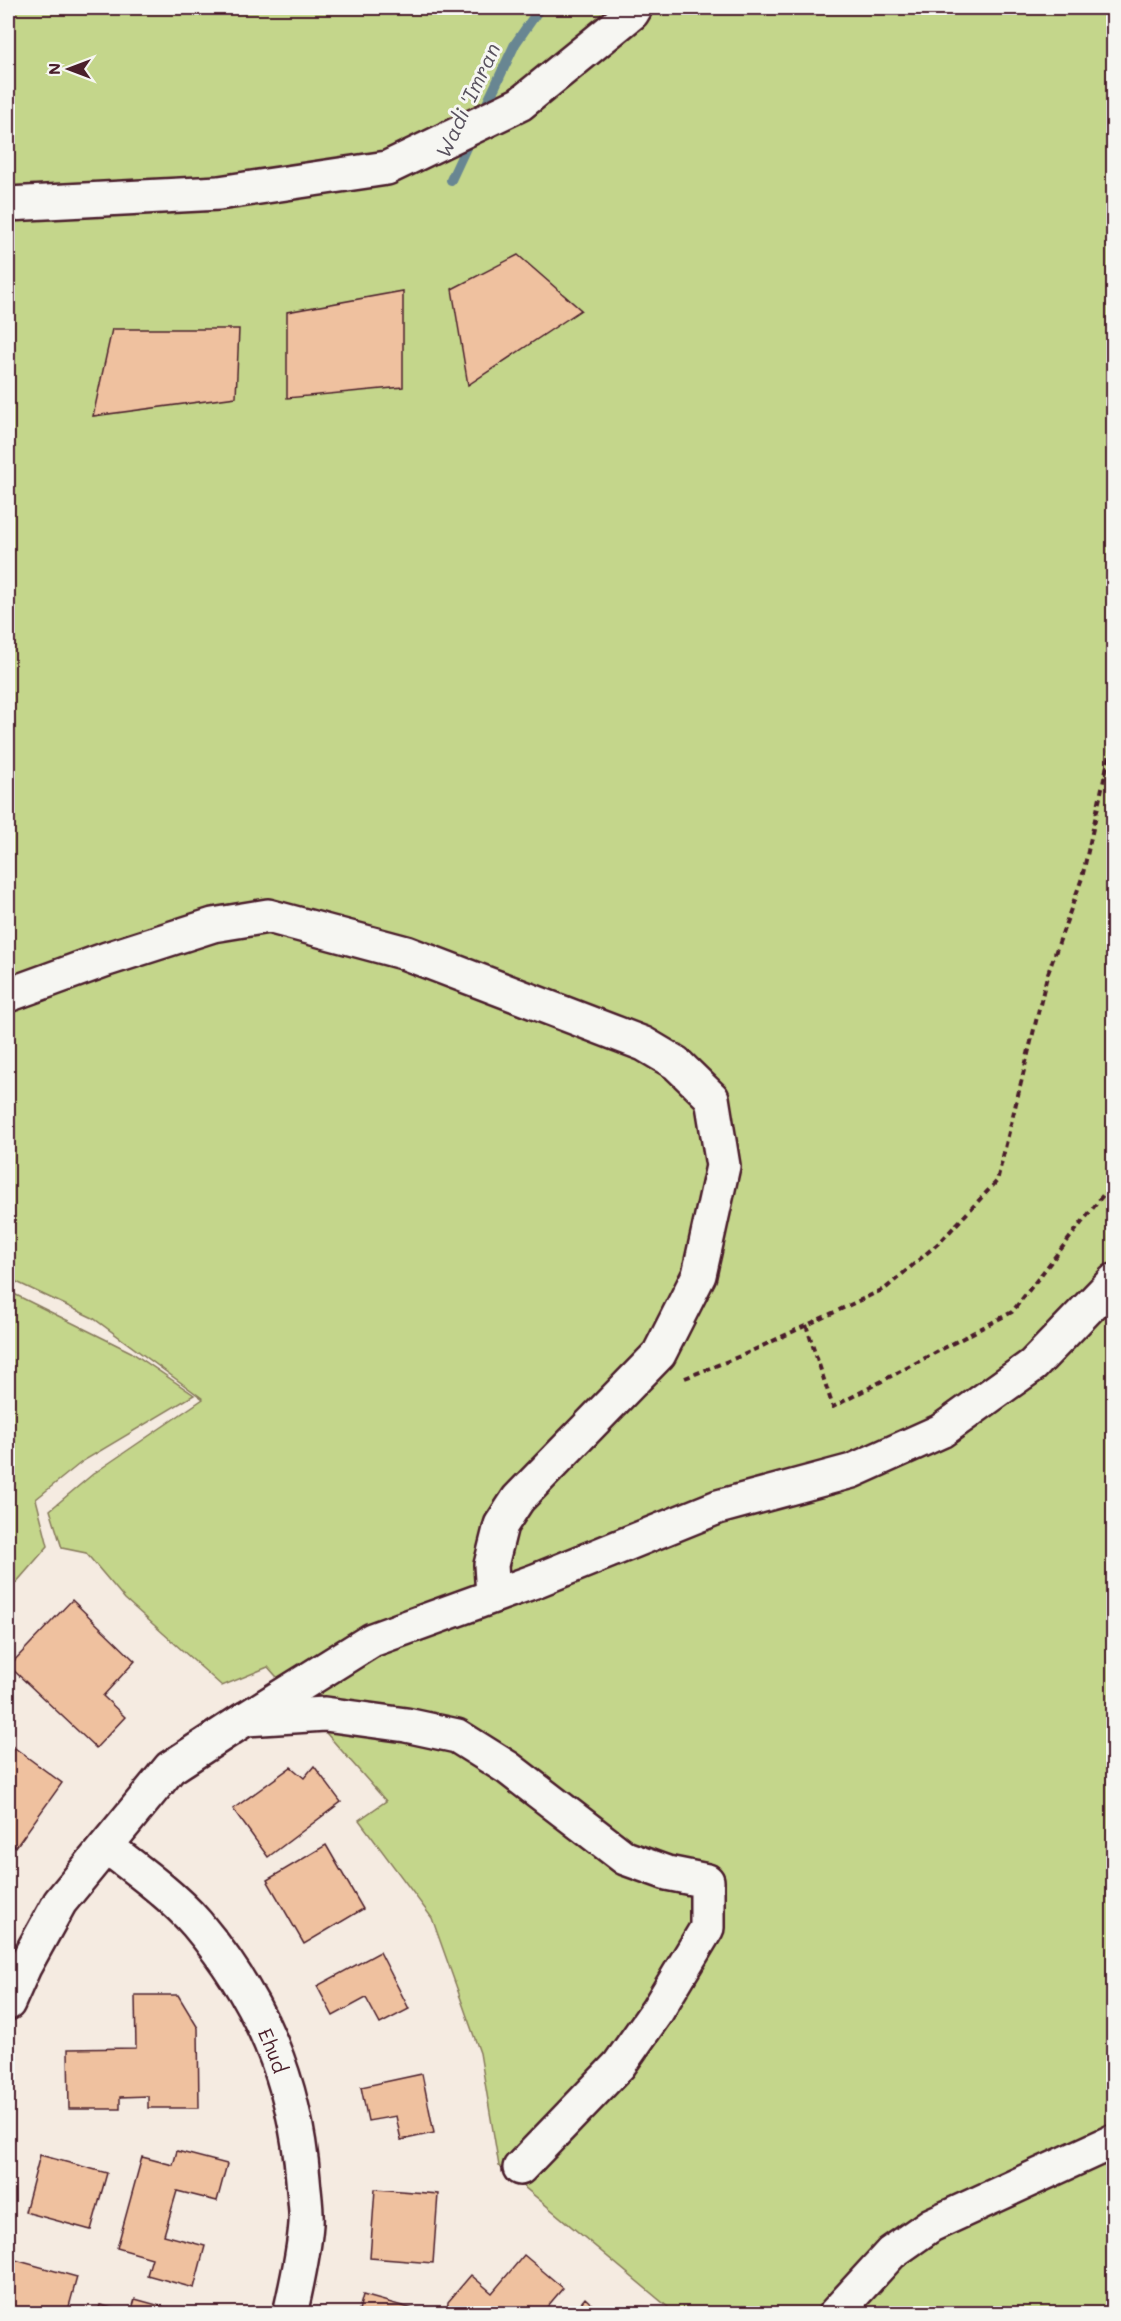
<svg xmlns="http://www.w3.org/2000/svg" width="1121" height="2321" font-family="Mali,sans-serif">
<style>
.green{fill:#c4d68b;stroke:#877a5b;stroke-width:1.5}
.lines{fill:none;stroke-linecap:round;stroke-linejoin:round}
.stream{stroke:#678692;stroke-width:10}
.building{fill:#efc19f;stroke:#4a1f2b;stroke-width:1.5}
.minor-casing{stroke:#4a1f2b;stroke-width:38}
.path{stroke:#4a1f2b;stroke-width:4;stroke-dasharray:6 4.5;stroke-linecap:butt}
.minor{stroke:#f6f6f2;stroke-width:33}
.labels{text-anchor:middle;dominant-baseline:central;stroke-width:6;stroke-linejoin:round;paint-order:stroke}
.street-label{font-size:20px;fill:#4a1f2b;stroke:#f6f6f2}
.water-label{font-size:21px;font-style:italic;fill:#59525f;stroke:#f6f6f2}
</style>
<rect width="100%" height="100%" fill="#f5ebe1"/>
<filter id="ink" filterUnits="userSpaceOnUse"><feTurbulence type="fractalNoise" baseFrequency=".0167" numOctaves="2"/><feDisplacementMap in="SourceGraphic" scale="12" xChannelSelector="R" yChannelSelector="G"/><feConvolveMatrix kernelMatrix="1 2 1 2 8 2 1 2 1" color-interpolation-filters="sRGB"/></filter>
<g filter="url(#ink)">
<path class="green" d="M8 8H1113V2313H675L499 2166 480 2053 432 1918 359 1820 386 1801 268 1667 222 1686 125 1599 86 1553 62 1548 50 1510 93 1474 203 1399 93 1318 8 1278Z
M8 1291 131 1352 194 1395 83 1461 36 1499 48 1546 8 1592Z"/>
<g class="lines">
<path class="stream" d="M483 112 515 44 540 8
M451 180 471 137"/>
</g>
<path class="building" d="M518 255 581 310 468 385 452 289Z
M403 291V387L287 398V312Z
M112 329H239L236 397 93 416Z
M72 1600 135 1661 103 1696 125 1717 96 1748 9 1666Z
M8 1743 62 1783 16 1847 8 1841Z
M314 1766 341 1802 268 1857 233 1809 291 1767 304 1778Z
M326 1845 363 1909 304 1944 267 1880Z
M380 1952 409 2009 380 2024 366 1998 333 2016 317 1986Z
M135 1995H178L198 2028 199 2108H148V2096L120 2097V2109H69L68 2049 136 2048Z
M422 2074 434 2133 401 2140 396 2116 368 2121 361 2087Z
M177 2151 227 2164 217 2201 177 2191 164 2235 205 2246 194 2288 147 2275 152 2258 117 2248 142 2157 173 2165Z
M40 2155 107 2173 91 2230 25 2212Z
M375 2189 438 2194 433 2263 370 2258Z
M524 2255 563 2288 541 2314H447L448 2302 471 2275 492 2293Z
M8 2258 77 2277 67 2314H8Z
M363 2295 424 2312V2314H358Z
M585 2298 602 2314H572Z
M135 2299 186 2313V2314H97L100 2305 131 2313Z"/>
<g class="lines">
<defs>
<g id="minor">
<path d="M8 204 219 193 387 168 520 104 632 13 635 8"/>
<path d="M8 995 107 959 213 925 268 916 406 953 644 1044 676 1063 712 1098 723 1166 699 1275 659 1354 518 1499 501 1525 491 1565 493 1595"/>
<path d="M247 1718 372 1640 535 1581 718 1507 852 1471 941 1431 1033 1365 1114 1281"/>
<path id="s1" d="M107 1847C136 1869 173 1896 197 1924 260 1999 295 2080 303 2179 304 2193 307 2210 306 2224 304 2251 296 2288 290 2314"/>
<path d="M8 2003 24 1967 60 1902 170 1768 245 1719 325 1714 406 1725 457 1736 508 1768 625 1858 667 1873 707 1881V1928L657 2011 619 2065 520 2168"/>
<path d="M835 2314 891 2253 931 2225 1114 2141"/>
</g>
</defs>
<use href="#minor" class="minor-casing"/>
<path class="path" d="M806 1325 833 1407 1012 1312 1114 1181
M685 1378 743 1355 886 1288 941 1241 997 1181 1047 976 1082 878 1114 734"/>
<use href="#minor" class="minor"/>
</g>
</g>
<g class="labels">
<g class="street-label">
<text stroke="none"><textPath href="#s1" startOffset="267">Ehud</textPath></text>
</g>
<g class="water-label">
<text transform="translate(467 100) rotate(-65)">Wadi 'Imran</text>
</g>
</g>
<rect width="1121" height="2321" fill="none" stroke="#f6f6f2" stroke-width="30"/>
<rect x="15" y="15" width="1091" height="2291" fill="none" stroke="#4a1f2b" stroke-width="2" filter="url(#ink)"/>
<g transform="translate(69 69) rotate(270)" stroke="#f6f6f2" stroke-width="4.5" paint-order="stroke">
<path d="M0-4.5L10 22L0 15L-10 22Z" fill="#4a1f2b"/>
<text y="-9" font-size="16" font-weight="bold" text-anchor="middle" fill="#4a1f2b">N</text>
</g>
</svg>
